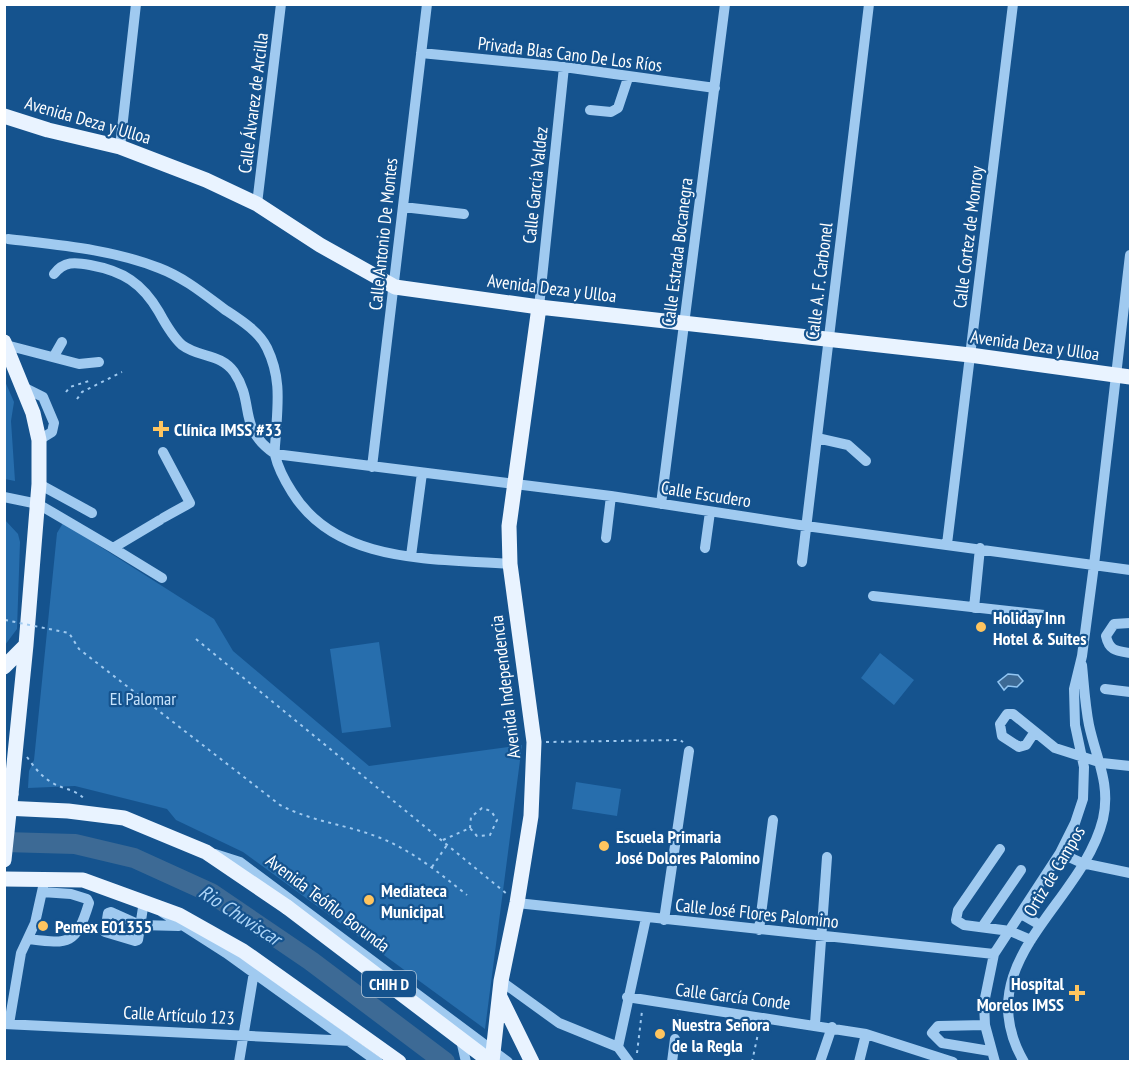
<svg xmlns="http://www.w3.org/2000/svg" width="1135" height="1066" font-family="'PT Sans Narrow',sans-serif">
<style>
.green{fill:#276ead}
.water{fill:#3d6a95;stroke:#92c6f3;stroke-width:1.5}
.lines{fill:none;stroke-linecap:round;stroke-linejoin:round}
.river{stroke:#3d6a95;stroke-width:20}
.path{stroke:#a0caf0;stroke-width:2;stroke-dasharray:3 4.5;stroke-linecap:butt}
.minor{stroke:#a0caf0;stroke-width:10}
.major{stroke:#e9f3ff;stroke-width:15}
.path-bridge{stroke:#a0caf0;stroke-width:2;stroke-dasharray:3 4.5;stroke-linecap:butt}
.major-bridge{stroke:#e9f3ff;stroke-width:15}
.poi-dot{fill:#ffc55f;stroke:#15538e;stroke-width:2}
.labels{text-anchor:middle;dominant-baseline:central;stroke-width:4.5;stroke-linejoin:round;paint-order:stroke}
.shield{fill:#15538e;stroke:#b9cbdd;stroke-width:1.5}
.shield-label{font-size:16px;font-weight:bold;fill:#fff}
.street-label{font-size:18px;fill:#fff;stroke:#15538e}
.poi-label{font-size:18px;font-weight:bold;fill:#fff;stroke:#15538e;text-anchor:start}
.park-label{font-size:18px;fill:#c7e3fc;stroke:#15538e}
.water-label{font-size:20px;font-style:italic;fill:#acd4f7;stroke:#15538e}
</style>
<rect width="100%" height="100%" fill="#15538e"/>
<path class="green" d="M4 379 14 402 11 421 15 481 5 479Z
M5 520 18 534 20 542 17 629 5 645Z
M63 523 214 619 233 651 369 766 522 745 485 1029 243 852 176 820 167 809 75 786 28 788 29 771 34 760 57 533Z
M379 642 391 727 342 733 330 649Z
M880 653 914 680 894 705 861 678Z
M576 782 621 789 617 816 572 809Z"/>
<path class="water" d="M1008 674 1018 675 1023 681 1017 687 1008 686 1004 690 998 682Z"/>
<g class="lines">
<path class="river" d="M4 842 75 844 134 858 211 893 311 961 445 1062"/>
<path class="path" d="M66 392 70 387 92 380
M77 399 82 392 122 372
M4 620H5
M49 629 69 633 79 649 280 805C313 822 344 824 378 837 412 850 439 873 467 895
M196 639 507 894
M546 742 680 740 683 742
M27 757C34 767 41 776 51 782 63 790 77 789 85 800
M443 840 470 828 477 836 490 835 497 820 491 811 482 808 471 817 470 828
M432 867 447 845
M676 1030 678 1015
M637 1053 642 1011
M752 1062 759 1029"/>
<path class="minor" d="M421 53 564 67 715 88
M590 110 611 112 618 108 628 78
M120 147 136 4
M257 204 281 4
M403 207 464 214
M8 239C58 245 111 249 159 268 183 277 204 294 224 309 239 319 259 331 267 348 281 377 278 401 276 432 276 439 274 448 275 455 278 468 285 481 292 492 337 565 434 558 510 564
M54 274C64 261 75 262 90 265 123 271 142 283 159 312 165 323 172 336 182 345 199 358 220 353 234 372 256 404 236 427 275 454L611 496 806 526 1130 570
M539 307 564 67
M6 345 79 364 99 362
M54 356 62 342
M23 387 43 397 54 423 52 432 39 440
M817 438 848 445 866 461
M163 452 190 503 163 518
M372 467 427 4
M39 484 92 513
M4 497 38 504 113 548 160 520
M661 504 725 4
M606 538 611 496
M947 544 1013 4
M113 548 162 578
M705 548 710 512
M411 556 422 473
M802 562 869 4
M873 596 1044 615
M974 608 980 548
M1130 623 1114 624 1106 636C1109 651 1117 651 1130 653
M1105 689 1130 692
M1034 733 1026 745 1019 747 1002 736 1000 724 1007 714H1013L1055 748 1102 763 1130 766
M1000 849 958 910 956 920 964 925 1010 931 1031 940
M1060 853 1082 863 1130 873
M215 854 240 862 508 1062
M144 901 138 940 135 941 105 932 108 913 111 912 140 925 179 926
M517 903 994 954
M162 912 226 953 378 1062
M1021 914 1040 925
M664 920 689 751
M982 927 1021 870
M759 930 773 820
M28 939C68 944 76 946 89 903L87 899 71 894 42 892
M501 981 559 1023 618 1047 629 1062
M627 997 866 1034 953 1062
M4 1024 351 1041
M9 1024 21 953 35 923 45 878
M815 1024 827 857
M985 1025 938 1026 932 1033 942 1043 990 1051
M461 1040 466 1062
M618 1047 646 918
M239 1062 254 972
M672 1062 675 1039
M820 1062 832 1027
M859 1062 866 1034
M995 1062 985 1025 984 1003 994 954 1060 853 1075 823 1083 799 1084 767 1075 725 1074 689 1082 656 1094 565 1130 255
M1024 1062C966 962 1082 905 1103 819 1111 784 1096 758 1089 725 1085 705 1084 685 1082 665"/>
<path class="major" d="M4 116 48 130 120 147 206 180 257 204 320 245 395 287 539 307 970 355 1130 377
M4 342 33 413 39 440V484L26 645 11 794
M4 667 26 645
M4 808 68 811 124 818 206 852 287 907
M4 879 83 880 179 915 243 951 399 1062
M500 997 532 1062
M492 1062 501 981 517 903 531 816 534 742 510 564 509 526 539 307"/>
<path class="path-bridge" d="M5 620 49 629"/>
<path class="major-bridge" d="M4 860 11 794
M287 907 491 1062"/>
</g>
<g class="poi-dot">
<path d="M158 420h6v6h6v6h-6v6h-6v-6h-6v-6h6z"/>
<circle cx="981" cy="627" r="6"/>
<circle cx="604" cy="846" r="6"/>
<circle cx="369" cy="900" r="6"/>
<circle cx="43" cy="926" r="6"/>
<path d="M1074 984h6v6h6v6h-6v6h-6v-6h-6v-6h6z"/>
<circle cx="660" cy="1034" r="6"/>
</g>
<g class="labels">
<rect class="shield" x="362" y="971" width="54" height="26" rx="4.5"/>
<g class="shield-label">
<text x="389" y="984">CHIH D</text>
</g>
<g class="street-label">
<text transform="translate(570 54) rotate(7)">Privada Blas Cano De Los Ríos</text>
<text transform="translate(253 103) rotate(-83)">Calle Álvarez de Arcilla</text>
<text transform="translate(88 120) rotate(16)">Avenida Deza y Ulloa</text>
<text transform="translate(535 185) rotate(-84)">Calle García Valdez</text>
<text transform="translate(383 234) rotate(-84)">Calle Antonio De Montes</text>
<text transform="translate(968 237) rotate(-83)">Calle Cortez de Monroy</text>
<text transform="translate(677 252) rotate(-83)">Calle Estrada Bocanegra</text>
<text transform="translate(819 281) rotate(-83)">Calle A. F. Carbonel</text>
<text transform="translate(552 288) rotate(7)">Avenida Deza y Ulloa</text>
<text transform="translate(1035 345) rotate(8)">Avenida Deza y Ulloa</text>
<text transform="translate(706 494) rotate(9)">Calle Escudero</text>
<text transform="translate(505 687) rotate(-97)">Avenida Independencia</text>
<text transform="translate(1054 871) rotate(-59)">Ortiz de Campos</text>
<text transform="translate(328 903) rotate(37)">Avenida Teófilo Borunda</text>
<text transform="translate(757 913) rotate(6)">Calle José Flores Palomino</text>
<text transform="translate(733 996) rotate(7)">Calle García Conde</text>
<text transform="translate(179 1015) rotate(3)">Calle Artículo 123</text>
</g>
<g class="poi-label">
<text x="174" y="429">Clínica IMSS #33</text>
<text x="993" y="617">Holiday Inn<tspan x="993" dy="21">Hotel &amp; Suites</tspan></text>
<text x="616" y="836">Escuela Primaria<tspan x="616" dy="21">José Dolores Palomino</tspan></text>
<text x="381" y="890">Mediateca<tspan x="381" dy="21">Municipal</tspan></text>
<text x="55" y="926">Pemex E01355</text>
<text x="1064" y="983" text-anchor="end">Hospital<tspan x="1064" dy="21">Morelos IMSS</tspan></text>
<text x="672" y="1024">Nuestra Señora<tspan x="672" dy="21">de la Regla</tspan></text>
</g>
<g class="park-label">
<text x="143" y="698">El Palomar</text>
</g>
<g class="water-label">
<text transform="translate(240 915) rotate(33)">Rio Chuviscar</text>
</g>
</g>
<rect width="1135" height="1066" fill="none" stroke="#ffffff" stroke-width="12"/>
</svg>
